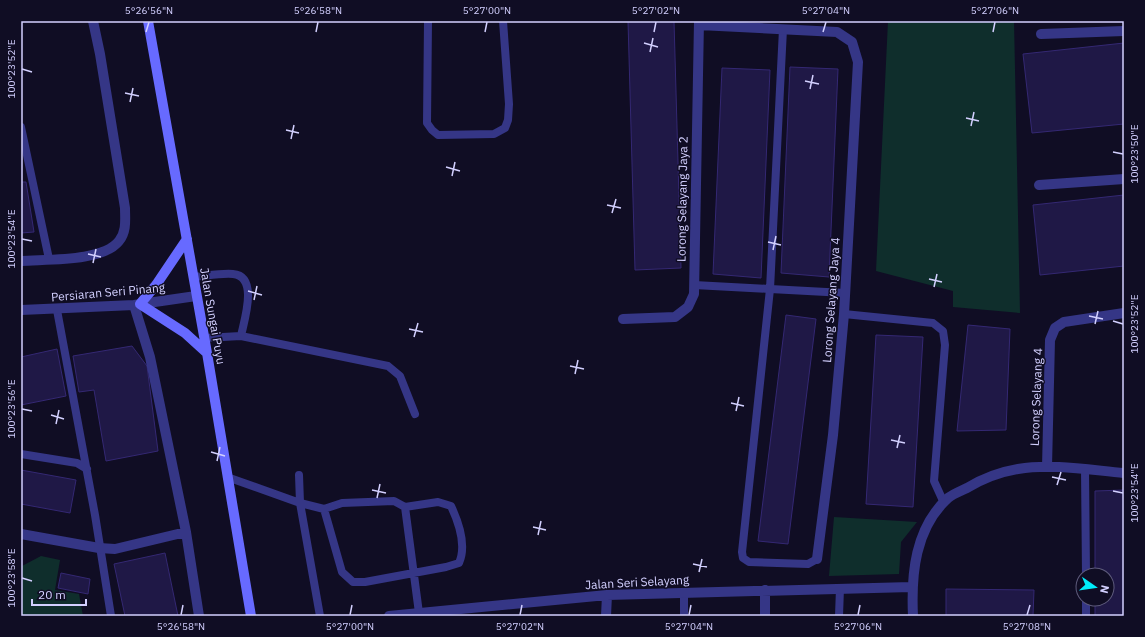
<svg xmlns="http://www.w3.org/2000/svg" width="1145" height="637" font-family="'IBM Plex Sans',sans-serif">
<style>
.green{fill:#0f2e2c}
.building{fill:#1f1846;stroke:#342873}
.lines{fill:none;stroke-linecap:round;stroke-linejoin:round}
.lane{stroke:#353686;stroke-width:8}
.street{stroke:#353686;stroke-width:10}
.secondary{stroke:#676aff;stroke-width:10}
.ticks{fill:none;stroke:#d3d0ff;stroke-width:1.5}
.labels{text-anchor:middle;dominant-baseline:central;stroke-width:3;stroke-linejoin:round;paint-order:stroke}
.street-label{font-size:12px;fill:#d3d0ff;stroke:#100d24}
.neatline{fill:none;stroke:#d3d0ff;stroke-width:1.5}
.ticks-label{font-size:10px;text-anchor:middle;fill:#d3d0ff}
</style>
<rect width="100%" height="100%" fill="#100d24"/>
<path class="green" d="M888 21H1014L1020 313 953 307V291L876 271Z
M834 517 917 522 901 542 899 574 829 576Z
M41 556 60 560 55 590 79 594 83 616H21L22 566Z"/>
<path class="building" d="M628 21H674L681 268 635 270Z
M1124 43V124L1032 133 1023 54Z
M790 67 838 69 829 277 781 273Z
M722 68 770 70 761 278 713 274Z
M21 182H26L34 232 21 233Z
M1124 195V266L1040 275 1033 205Z
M786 315 816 319 788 544 758 541Z
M968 325 1010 329 1006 430 957 431Z
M876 335 923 337 913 507 866 504Z
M132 346 147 366 158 451 106 461 94 390 79 392 73 356Z
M57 349 66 396 21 405V357Z
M21 470 76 480 70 513 21 504Z
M1124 490V616H1095V599H1107V575H1095V491Z
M165 553 178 616H125L114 564Z
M61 573 90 579 88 594 58 588Z
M946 589 1034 590 1033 616H946Z"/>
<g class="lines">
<path class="lane" d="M428 21 427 123 432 130 438 135 494 134 505 128 508 120 509 104 503 21
M783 29 770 289 845 293
M21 127 49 259
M193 277C206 276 220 273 233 274 259 276 244 321 241 336
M694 285 770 289 742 552 743 558 749 562 808 564 817 559
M57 310 95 515 111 616
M844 314 933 323 943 331 945 345 934 481 944 503
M204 338 241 336 388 366 400 376 415 414
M21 454 77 463 87 469
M1085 469 1086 575
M299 475 300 503 320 616
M227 477 300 503 324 509 342 503 394 501 405 507 419 613
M324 509 342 572 353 582H365L446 567 459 563C467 545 459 523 451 506L438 502 405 507
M1086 599V616
M684 616V593
M839 616 840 588"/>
<path class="street" d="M699 25 837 32 852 42 858 62 844 314 833 435 817 559
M1041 34 1124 31
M1039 185 1124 179
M21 261C46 259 103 262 119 241 127 231 125 219 125 208L100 54 93 21
M134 305 150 357 156 386 186 532 199 616
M21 310 134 305 196 296
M623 319 675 317 688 307 694 294 699 21
M1047 467 1050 340 1055 328 1064 322 1124 313
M21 534 99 548 115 549 186 532
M389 616 607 595 911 587
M606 616 607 595
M765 616V590
M913 616C911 574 915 528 948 498 953 494 961 491 967 488 982 479 1000 472 1018 469 1052 463 1090 470 1124 473"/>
<path class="secondary" d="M148 21 207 353 251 616
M187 239 156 285 140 304 185 333 207 353"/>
</g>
<path class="ticks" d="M146 32 149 22M316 32 318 22M485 32 487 22M654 32 656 22M823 32 826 22M993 32 995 22M644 43 658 47M650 52 653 38M22 69 32 72M805 81 819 84M810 89 813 75M125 93 139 96M130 102 133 88M966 118 979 121M971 126 974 112M286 130 299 133M291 139 294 125M1113 152 1123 154M446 167 460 171M452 176 455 162M607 205 621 208M612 213 616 199M22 239 32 241M768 242 781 245M773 250 776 236M88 254 101 257M93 263 96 249M929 279 942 282M934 287 937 274M248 291 262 295M254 300 257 286M1089 316 1103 319M1113 321 1123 324M1095 324 1098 311M409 329 423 332M414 337 418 323M570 366 584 369M575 374 578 360M731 403 744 406M22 409 32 411M736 411 739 397M51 415 64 419M56 424 59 410M891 440 905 443M897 448 900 435M211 452 225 456M217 461 220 447M1052 477 1066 480M1057 485 1061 472M372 490 386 493M1113 491 1123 493M377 498 380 484M533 527 546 530M538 535 541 521M693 564 707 567M699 572 702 559M22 578 32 581M181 615 183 605M350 615 352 605M520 615 522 605M689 615 691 605M858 615 860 605M1027 615 1030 605"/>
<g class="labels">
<g class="street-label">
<text transform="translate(682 199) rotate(-89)">Lorong Selayang Jaya 2</text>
<text transform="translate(108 292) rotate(-5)">Persiaran Seri Pinang</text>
<text transform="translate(831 300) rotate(-86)">Lorong Selayang Jaya 4</text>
<text transform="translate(213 316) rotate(80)">Jalan Sungai Puyu</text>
<text transform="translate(1036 397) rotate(-88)">Lorong Selayang 4</text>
<text transform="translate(637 582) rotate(-3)">Jalan Seri Selayang</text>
</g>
</g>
<rect width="1145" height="637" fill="none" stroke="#100d24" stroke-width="44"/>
<g transform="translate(1095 587) rotate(103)"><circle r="19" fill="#100d24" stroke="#5e5b7c"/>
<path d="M0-3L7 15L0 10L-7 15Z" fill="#00edfb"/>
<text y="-6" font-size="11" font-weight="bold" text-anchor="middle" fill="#d3d0ff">N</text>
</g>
<path d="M32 599v6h54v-6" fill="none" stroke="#d3d0ff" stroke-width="2"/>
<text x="38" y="599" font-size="12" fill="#d3d0ff" stroke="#100d24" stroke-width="3" paint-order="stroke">20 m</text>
<rect x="22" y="22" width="1101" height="593" class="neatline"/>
<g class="ticks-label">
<text x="149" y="14">5°26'56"N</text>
<text x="318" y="14">5°26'58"N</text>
<text x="487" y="14">5°27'00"N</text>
<text x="656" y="14">5°27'02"N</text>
<text x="826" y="14">5°27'04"N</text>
<text x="995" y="14">5°27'06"N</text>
<text transform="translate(11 69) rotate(-90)" y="4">100°23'52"E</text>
<text transform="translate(1134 154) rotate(-90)" y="4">100°23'50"E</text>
<text transform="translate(11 239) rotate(-90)" y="4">100°23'54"E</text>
<text transform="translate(1134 324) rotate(-90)" y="4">100°23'52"E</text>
<text transform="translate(11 409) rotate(-90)" y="4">100°23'56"E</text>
<text transform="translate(1134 493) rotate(-90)" y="4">100°23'54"E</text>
<text transform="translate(11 578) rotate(-90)" y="4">100°23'58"E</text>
<text x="181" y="630">5°26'58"N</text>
<text x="350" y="630">5°27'00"N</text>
<text x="520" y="630">5°27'02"N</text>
<text x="689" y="630">5°27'04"N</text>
<text x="858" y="630">5°27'06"N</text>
<text x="1027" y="630">5°27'08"N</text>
</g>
</svg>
